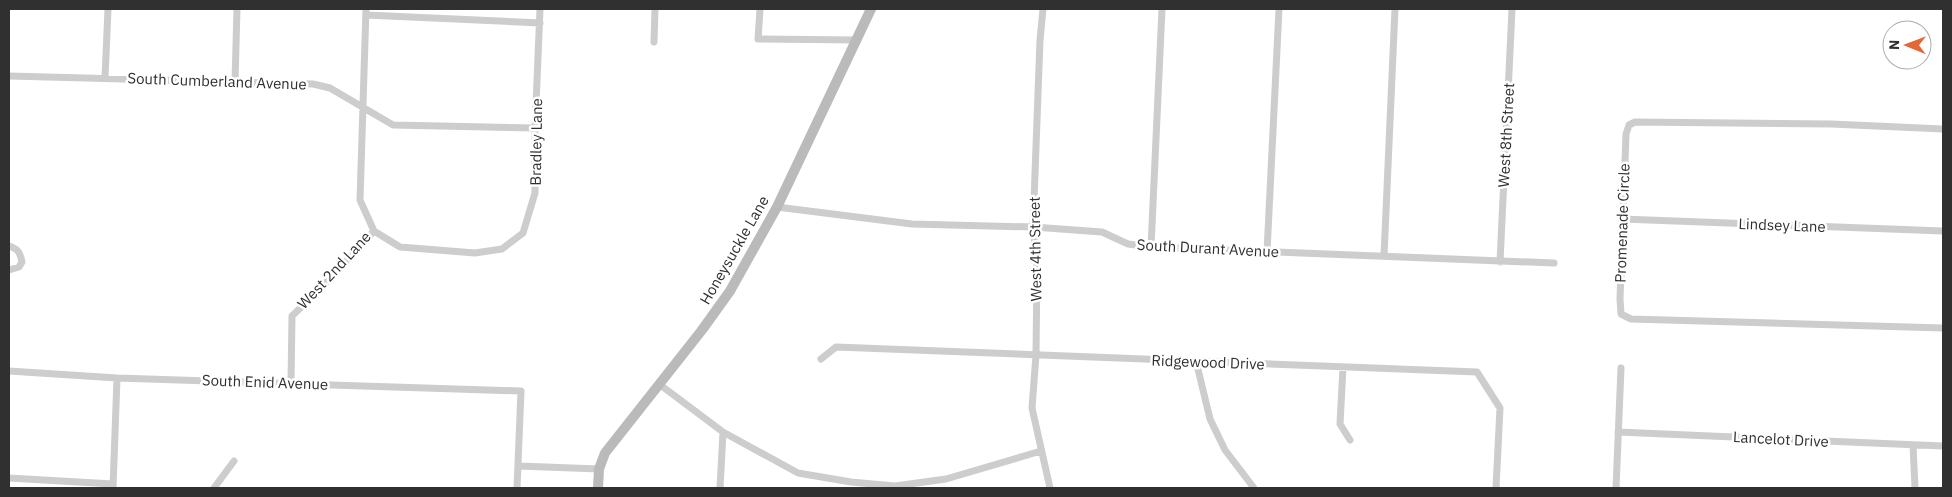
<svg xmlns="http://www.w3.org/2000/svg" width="1952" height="497" font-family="'IBM Plex Sans',sans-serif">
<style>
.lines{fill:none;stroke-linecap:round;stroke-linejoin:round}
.street{stroke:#cdcdcd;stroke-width:7}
.secondary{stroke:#bababa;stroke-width:10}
.labels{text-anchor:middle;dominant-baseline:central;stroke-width:5;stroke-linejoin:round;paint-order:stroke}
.street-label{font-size:15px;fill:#303030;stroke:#fff}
</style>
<rect width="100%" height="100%" fill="#fff"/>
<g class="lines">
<path class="street" d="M366 9 360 200 374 231
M760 9 758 39 856 40
M1043 9 1040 40 1033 227 1037 267 1036 355 1032 408 1050 488
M366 15 540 23
M654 42 655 9
M9 76 313 84 330 88 393 125 535 128
M105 78 108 9
M235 82 237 9
M1943 129 1831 124 1635 122 1629 125 1626 134 1620 299 1621 314 1631 319 1943 328
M777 207 912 224 1033 227 1102 232 1128 244 1151 247 1554 263
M1622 219 1943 231
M374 231 400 247 475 253 502 249 523 233 535 193V128L540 9
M9 246C18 249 20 252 22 262L19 267 9 270
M1151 247 1162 9
M1267 252 1279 9
M1384 256 1395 9
M1500 262 1512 9
M821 359 836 347 1477 372 1500 408 1496 488
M1196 361 1210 419 1225 450 1254 488
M1343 367 1340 424 1350 440
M9 371 117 378 521 391 517 488
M291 382 292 316 320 289 374 231
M659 384 723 432 798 473 851 482 895 486 946 479 1041 451
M1618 432 1943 446
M1913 445 1915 488
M519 466 599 469
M9 478 113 484
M113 488 117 378
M214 488 234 461
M720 488 723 432
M1616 488 1621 368"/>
<path class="secondary" d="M598 488 599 469 605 453 702 330 730 291 777 207 871 9"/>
</g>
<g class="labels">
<g class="street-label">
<text transform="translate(217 81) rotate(2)">South Cumberland Avenue</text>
<text transform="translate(1506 135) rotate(-87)">West 8th Street</text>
<text transform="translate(536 142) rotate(-89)">Bradley Lane</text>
<text transform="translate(1622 223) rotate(-88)">Promenade Circle</text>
<text transform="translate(1782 225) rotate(2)">Lindsey Lane</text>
<text transform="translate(1208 248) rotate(3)">South Durant Avenue</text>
<text transform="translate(1035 249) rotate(-91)">West 4th Street</text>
<text transform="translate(734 250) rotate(-60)">Honeysuckle Lane</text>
<text transform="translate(334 270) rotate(-47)">West 2nd Lane</text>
<text transform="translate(1208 362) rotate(2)">Ridgewood Drive</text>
<text transform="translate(265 382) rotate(2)">South Enid Avenue</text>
<text transform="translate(1781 439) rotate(3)">Lancelot Drive</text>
</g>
</g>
<rect width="1952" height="497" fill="none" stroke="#303030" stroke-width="20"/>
<g transform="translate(1907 45) rotate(271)"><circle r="24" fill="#ffffff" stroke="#acacac"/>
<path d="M0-4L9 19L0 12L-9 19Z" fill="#e26937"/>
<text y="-8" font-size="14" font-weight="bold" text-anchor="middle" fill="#303030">N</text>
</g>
</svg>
